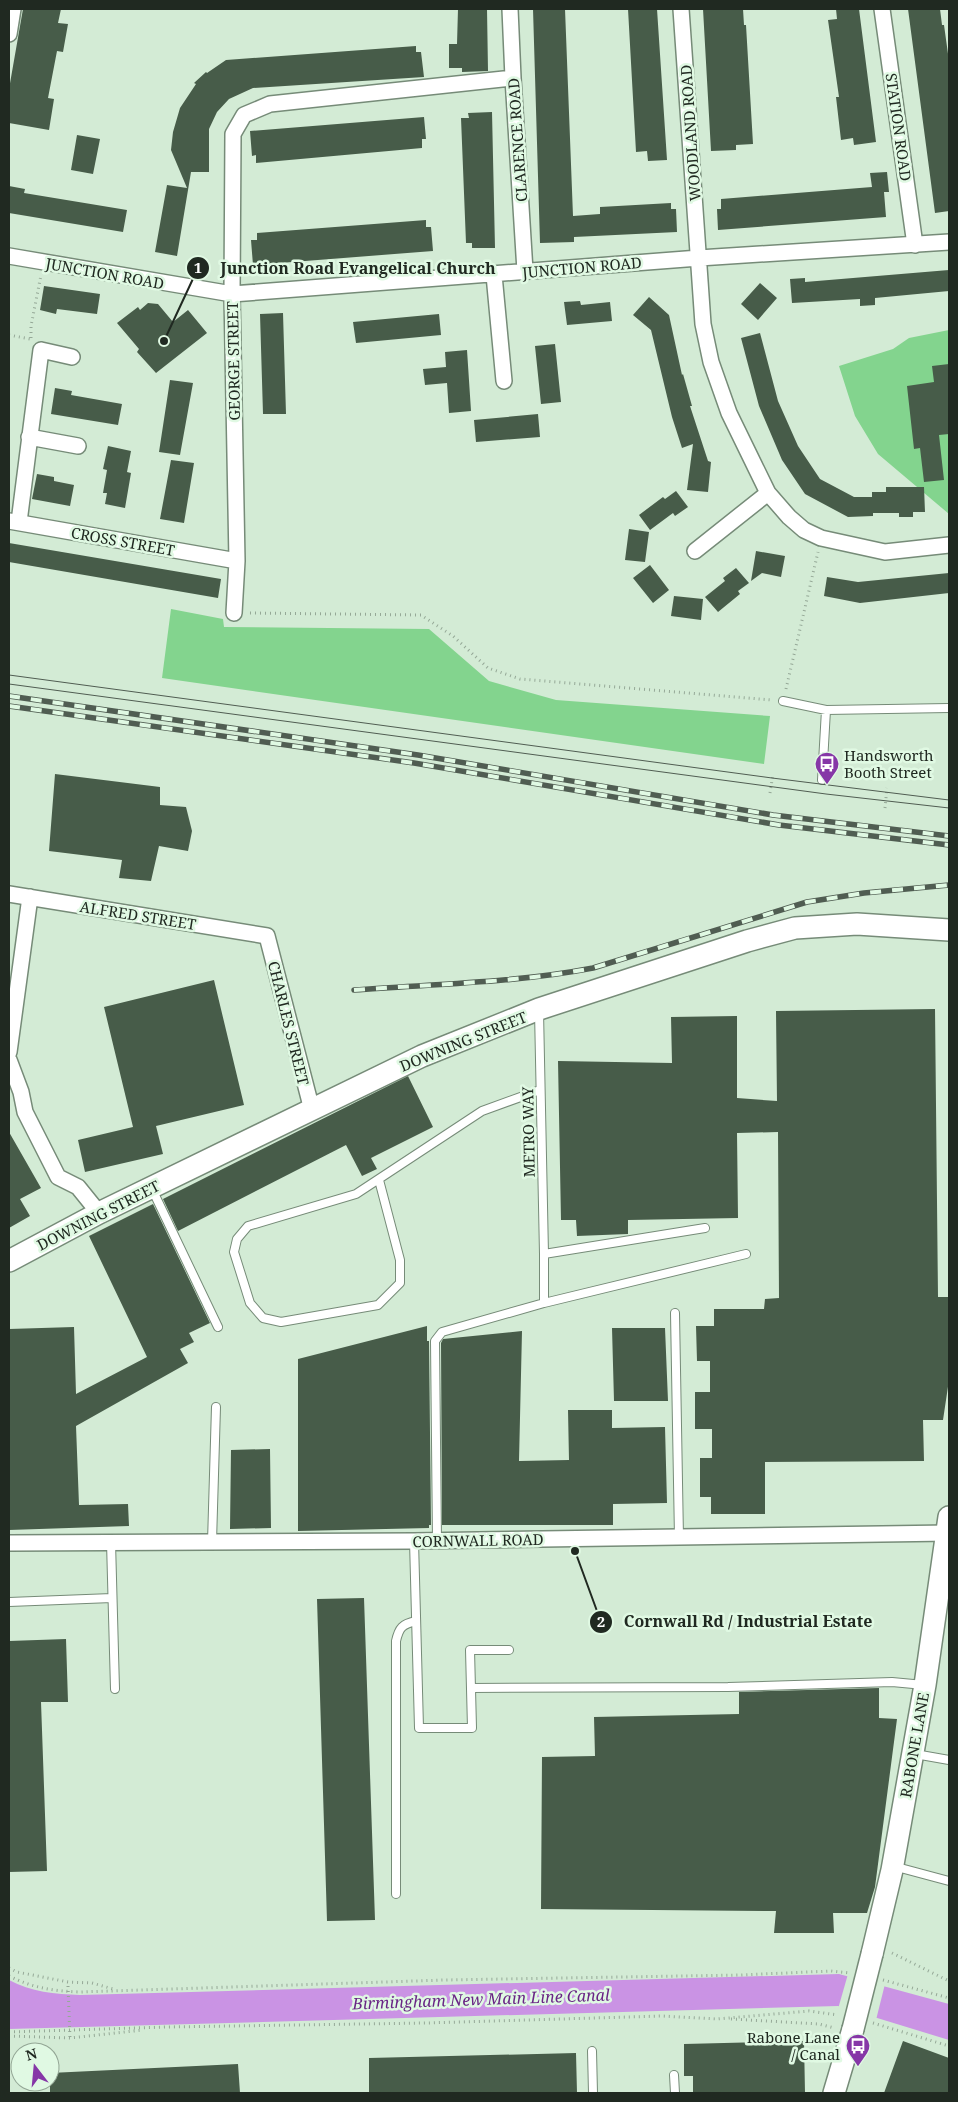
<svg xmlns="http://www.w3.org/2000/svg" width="958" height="2102" font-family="'Noto Serif',serif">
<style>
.green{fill:#83d48e}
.water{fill:#ca93e4}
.pier{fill:#d3ebd5}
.building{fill:#475c49}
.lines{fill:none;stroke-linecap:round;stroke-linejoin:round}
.lane-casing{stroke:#768b78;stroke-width:10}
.street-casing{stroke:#768b78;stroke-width:18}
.secondary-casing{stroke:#768b78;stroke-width:24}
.path{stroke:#95a897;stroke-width:3;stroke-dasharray:1 4;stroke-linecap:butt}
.lane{stroke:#fff;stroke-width:8}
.street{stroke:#fff;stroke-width:15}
.secondary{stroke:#fff;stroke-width:21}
.tram{stroke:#505d52;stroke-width:1}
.rail-casing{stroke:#505d52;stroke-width:5.5}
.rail{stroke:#e0f9e3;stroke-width:4;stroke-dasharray:11;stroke-linecap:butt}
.secondary-bridge-casing{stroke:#768b78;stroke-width:24;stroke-linecap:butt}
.path-bridge{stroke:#95a897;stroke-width:3;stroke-dasharray:1 4;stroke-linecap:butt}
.secondary-bridge{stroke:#fff;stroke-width:21}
.labels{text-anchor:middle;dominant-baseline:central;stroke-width:5;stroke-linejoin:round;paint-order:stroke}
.street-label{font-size:15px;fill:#202921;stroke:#e0f9e3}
.poi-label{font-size:15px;fill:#202921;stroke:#e0f9e3;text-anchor:start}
.water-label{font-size:16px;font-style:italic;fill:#692585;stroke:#e0f9e3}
.leader{fill:none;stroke:#202921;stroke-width:2}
.callout-dot{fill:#202921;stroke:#e0f9e3;stroke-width:2}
.mark-label{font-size:15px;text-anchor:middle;font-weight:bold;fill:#fff}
.callout-label{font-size:16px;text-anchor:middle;font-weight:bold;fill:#202921;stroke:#e0f9e3;stroke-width:5;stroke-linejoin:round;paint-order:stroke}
</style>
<rect width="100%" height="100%" fill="#d3ebd5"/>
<path class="green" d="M949 330V514L878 454 855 416 839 366 893 349 909 338Z
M171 609 223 619 224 627 429 629 489 681 556 700 770 716 764 764 162 678Z"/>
<path class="water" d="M839 1974 949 2004V2040L838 2006 9 2029V1980C31 1992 55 1994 80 1995Z"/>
<path class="pier" d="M848 1974 885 1984 876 2020 838 2009Z"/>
<path class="building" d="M23 9H61L58 23 68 24 63 52 57 51 48 98 54 99 49 130 9 123V89Z
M458 9H487L488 71 462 72V68H449V44H457Z
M533 9H565L573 216 600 214V207L671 203V209H676L677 232 574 237V242L540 243Z
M628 9H657L667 160 648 161 647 151 636 152Z
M703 9H743L744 25H746L753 144 736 145V150L711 151Z
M836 9H859L876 142 854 145 853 138 841 140 836 97H839L828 20 837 19Z
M908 9H940L942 25H944L949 61V211L935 213Z
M416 46V52H421L424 77 253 88 229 99 217 112 209 129V172H191L177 256 155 252 167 185 187 188 171 150 173 132 180 108 196 84 194 83 206 72 207 73 226 60Z
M492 112 495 248H472V243H466L461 118H469L468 113Z
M424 117 426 139H422V148L256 163V155L252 156 250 131Z
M77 135 100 139 93 174 71 170Z
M887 172 889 192H884L886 217 718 230 717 209H721V199L872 187 870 173Z
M9 186 25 189 24 193 127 210 123 232 9 213Z
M426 220V227H431L433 251 253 265 251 240H257V233Z
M949 270V291L875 298V305L860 306V299L792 303 790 279 805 278V282Z
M760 283 777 298 758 320 741 304Z
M44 286 100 294 97 314 57 309 56 314 40 310Z
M649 297 669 315 682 375 683 374 692 406H690L708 461 711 462 708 492 687 490 693 444 682 448 672 417 651 330 633 315Z
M580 301 581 305 610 302 612 321 567 325 564 302Z
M148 303 158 304 173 322 188 310 207 333 156 373 137 352 139 349 117 323 138 307 140 310Z
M283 313 286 414H263L260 314Z
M439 314 441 335 356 343 353 322Z
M760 333 778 401 798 446 820 479 854 497H872V492H886V487H924L925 512H913V517H899V513H873V516L848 517 805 494 782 460 759 406 741 338Z
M555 344 561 402 541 404 535 346Z
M467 350 471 411 449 413 447 383 425 385 423 369 446 367 445 352Z
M949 364V434L939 435 944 480 924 482 920 448 914 449 907 386 934 382 932 366Z
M170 380 193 383 180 455 159 452Z
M55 388 72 391 71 395 122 404 118 425 51 414Z
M538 414 540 437 476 442 474 420Z
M108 446 131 451 127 472 131 473 125 508 105 504 107 493H103L107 470 103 469Z
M171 460 194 463 184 523 160 519Z
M37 474 54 477V481L74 485 70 506 32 499Z
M676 491 688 507 675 516 673 513 650 530 639 515 663 497 665 499Z
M629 529 649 532 645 562 625 560Z
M9 543 221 579 218 598 9 562Z
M756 551 785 556 781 577 762 573 751 581Z
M650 565 669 590 653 603 633 578Z
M736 568 749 583 738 591 740 594 718 612 705 597 725 581 723 578Z
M949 573V593L860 603 824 596 827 577 858 582Z
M674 596 703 599 701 620 671 616Z
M55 774 160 787V805L186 807 192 831 188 851 159 846 151 881 119 878 122 860 49 851Z
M214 980 244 1105 156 1126 163 1154 85 1172 78 1140 133 1127 104 1007Z
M935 1009 938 1297H949V1380L943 1420H923L924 1461 765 1462V1514H711V1497H700V1458H712V1429H695V1392H710V1361H697L696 1326H714V1309H764L765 1299 779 1298 778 1132 737 1133 738 1218 628 1220V1234L577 1236 576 1220H561L558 1061 672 1063 671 1017 737 1016V1098L777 1101 776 1011Z
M408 1076 433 1127 371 1158 377 1169 362 1176 346 1145 178 1231 163 1199Z
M9 1132 41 1188 20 1199 30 1216 9 1228Z
M153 1204 210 1323 189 1333 194 1342 180 1349 188 1363 76 1426 79 1505 128 1504 129 1526 9 1530V1329L74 1327 76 1394 147 1357 89 1236Z
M427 1326V1341H429L431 1525H429V1528L298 1531V1359Z
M612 1328H665L668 1401H614Z
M522 1331 519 1461 569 1460 568 1410H612V1428L665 1427 667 1503 613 1504V1525H442L441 1343 443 1339Z
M270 1449 271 1528 230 1529 231 1450Z
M364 1598 375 1920 327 1921 317 1599Z
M66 1639 68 1702H41L47 1871 9 1872V1641Z
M879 1688V1718L897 1719 875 1887 867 1913H833L834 1933H774L776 1911 541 1909 542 1757 595 1756 594 1717 739 1714V1692Z
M804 2041 805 2093H693V2076H684V2044Z
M903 2041 949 2058V2093H884Z
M576 2053 577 2093H369V2058Z
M238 2064 240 2093H50V2073Z"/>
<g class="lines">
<defs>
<path id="lane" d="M783 701 826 710 949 708
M822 780 826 710
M539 1011 544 1254
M379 1180 400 1260V1283L378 1305 281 1322 263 1318 250 1303 234 1252 237 1239 248 1226 356 1194 482 1111 540 1090
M152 1189 218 1327
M544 1303V1254L705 1228
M675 1313 679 1538
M414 1541 419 1728H472L470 1650H509
M437 1541 435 1341 442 1332 544 1303 746 1254
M111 1542 115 1689
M212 1542 216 1407
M9 1602 112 1598
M471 1688 728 1687 892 1682 924 1685
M915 1754 949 1760
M893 1866 949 1881
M396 1894V1641C399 1628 402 1624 416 1621
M592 2051 593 2093
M674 2075 675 2093"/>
<path id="street" d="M510 9 513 78 525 271
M681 9 703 324 711 362 729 413 768 493 789 517 804 530 821 538 885 552 949 545
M882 9 915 245
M9 34 13 9
M9 256 232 294 699 258 949 242
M494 275 504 381
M29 437 78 446
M9 521 237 561
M19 522 41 350 72 357
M695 551 768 493
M234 613 237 561 232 294 233 134 244 115 270 104 513 78
M9 894 267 936 312 1110
M9 1052 30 897
M9 1060 21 1092 25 1112 58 1177 78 1187 99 1213
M9 1543 414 1541 949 1533"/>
<path id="secondary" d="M9 1261 99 1213 422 1056 539 1009 747 941 795 928 857 924 949 930
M872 1954 892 1870 925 1685 949 1517
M834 2093 853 2029"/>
</defs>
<use href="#lane" class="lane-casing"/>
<use href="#street" class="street-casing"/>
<use href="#secondary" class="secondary-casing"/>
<path class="path" d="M9 335 30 339
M31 338V326L41 275
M250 613 421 615 453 636 488 668 520 679 772 700
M786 689 818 552
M770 793 773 774
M885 808 887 788
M892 1953 949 1981
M9 1968 17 1972 68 1982 92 1983 113 1989
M9 1976C33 1988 53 1991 80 1992L445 1980 740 1975 831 1971 850 1973
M883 1980 949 1998
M731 2019 819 2024 834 2028
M873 2023 949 2046
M9 2032 166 2027 426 2023 662 2016 717 2019 809 2011 838 2015
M9 2036 70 2038 143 2030"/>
<use href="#lane" class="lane"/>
<use href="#street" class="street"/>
<use href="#secondary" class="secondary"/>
<path class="tram" d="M9 675 772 778 949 800
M9 684 826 794 949 808"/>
<defs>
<path id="rail" d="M9 696 418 755 773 815 949 836
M9 706 414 763 779 825 949 845
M354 990C434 984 515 983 593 968L807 902 864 893 949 885"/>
</defs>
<use href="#rail" class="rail-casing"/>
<use href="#rail" class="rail"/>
<defs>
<path id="secondary-bridge" d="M853 2029 872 1954"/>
</defs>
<use href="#secondary-bridge" class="secondary-bridge-casing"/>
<path class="path-bridge" d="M68 1986 70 2038"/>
<use href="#secondary-bridge" class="secondary-bridge"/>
</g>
<defs>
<symbol id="bus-pin" viewBox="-11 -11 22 30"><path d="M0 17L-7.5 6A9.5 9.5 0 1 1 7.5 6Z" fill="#8637a7" stroke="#e0f9e3"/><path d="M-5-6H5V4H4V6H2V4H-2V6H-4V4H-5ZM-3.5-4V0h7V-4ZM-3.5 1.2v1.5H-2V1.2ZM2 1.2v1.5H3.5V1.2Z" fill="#fff"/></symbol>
</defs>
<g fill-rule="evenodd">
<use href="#bus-pin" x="813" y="750" width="28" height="38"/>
<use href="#bus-pin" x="844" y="2032" width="28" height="38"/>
</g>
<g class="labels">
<g class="street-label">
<text transform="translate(899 127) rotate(82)">STATION ROAD</text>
<text transform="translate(690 133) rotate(-94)">WOODLAND ROAD</text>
<text transform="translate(517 140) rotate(-94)">CLARENCE ROAD</text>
<text transform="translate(582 267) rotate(-5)">JUNCTION ROAD</text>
<text transform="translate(105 273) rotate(10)">JUNCTION ROAD</text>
<text transform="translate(233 361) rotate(-91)">GEORGE STREET</text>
<text transform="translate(123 541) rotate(10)">CROSS STREET</text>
<text transform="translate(138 915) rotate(9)">ALFRED STREET</text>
<text transform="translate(289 1023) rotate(76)">CHARLES STREET</text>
<text transform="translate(463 1041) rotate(-22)">DOWNING STREET</text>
<text transform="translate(528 1132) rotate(-91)">METRO WAY</text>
<text transform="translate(98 1215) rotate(-27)">DOWNING STREET</text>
<text transform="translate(478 1540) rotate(-1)">CORNWALL ROAD</text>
<text transform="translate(914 1745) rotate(-80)">RABONE LANE</text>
</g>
<g class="poi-label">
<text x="844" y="755">Handsworth<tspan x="844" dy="17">Booth Street</tspan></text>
<text x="840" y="2037" text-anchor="end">Rabone Lane<tspan x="840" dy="17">/ Canal</tspan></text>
</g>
<g class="water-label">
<text transform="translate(481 1999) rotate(-2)">Birmingham New Main Line Canal</text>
</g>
</g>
<path class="leader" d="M164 341L198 268M575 1551L601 1622"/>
<g class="callout-dot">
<circle cx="164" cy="341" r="5"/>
<circle cx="575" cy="1551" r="5"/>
<circle cx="198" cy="268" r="12"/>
<circle cx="601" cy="1622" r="12"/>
</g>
<g class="mark-label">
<text x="198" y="273">1</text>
<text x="601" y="1627">2</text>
</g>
<g class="callout-label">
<text x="358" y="274">Junction Road Evangelical Church</text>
<text x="748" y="1627">Cornwall Rd / Industrial Estate</text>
</g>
<rect width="958" height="2102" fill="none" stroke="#202921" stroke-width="20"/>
<g transform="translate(35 2067) rotate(344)"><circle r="24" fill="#e0f9e3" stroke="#93a695"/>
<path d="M0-4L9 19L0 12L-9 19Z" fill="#8637a7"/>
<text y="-8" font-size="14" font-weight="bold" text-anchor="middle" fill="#202921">N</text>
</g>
</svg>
